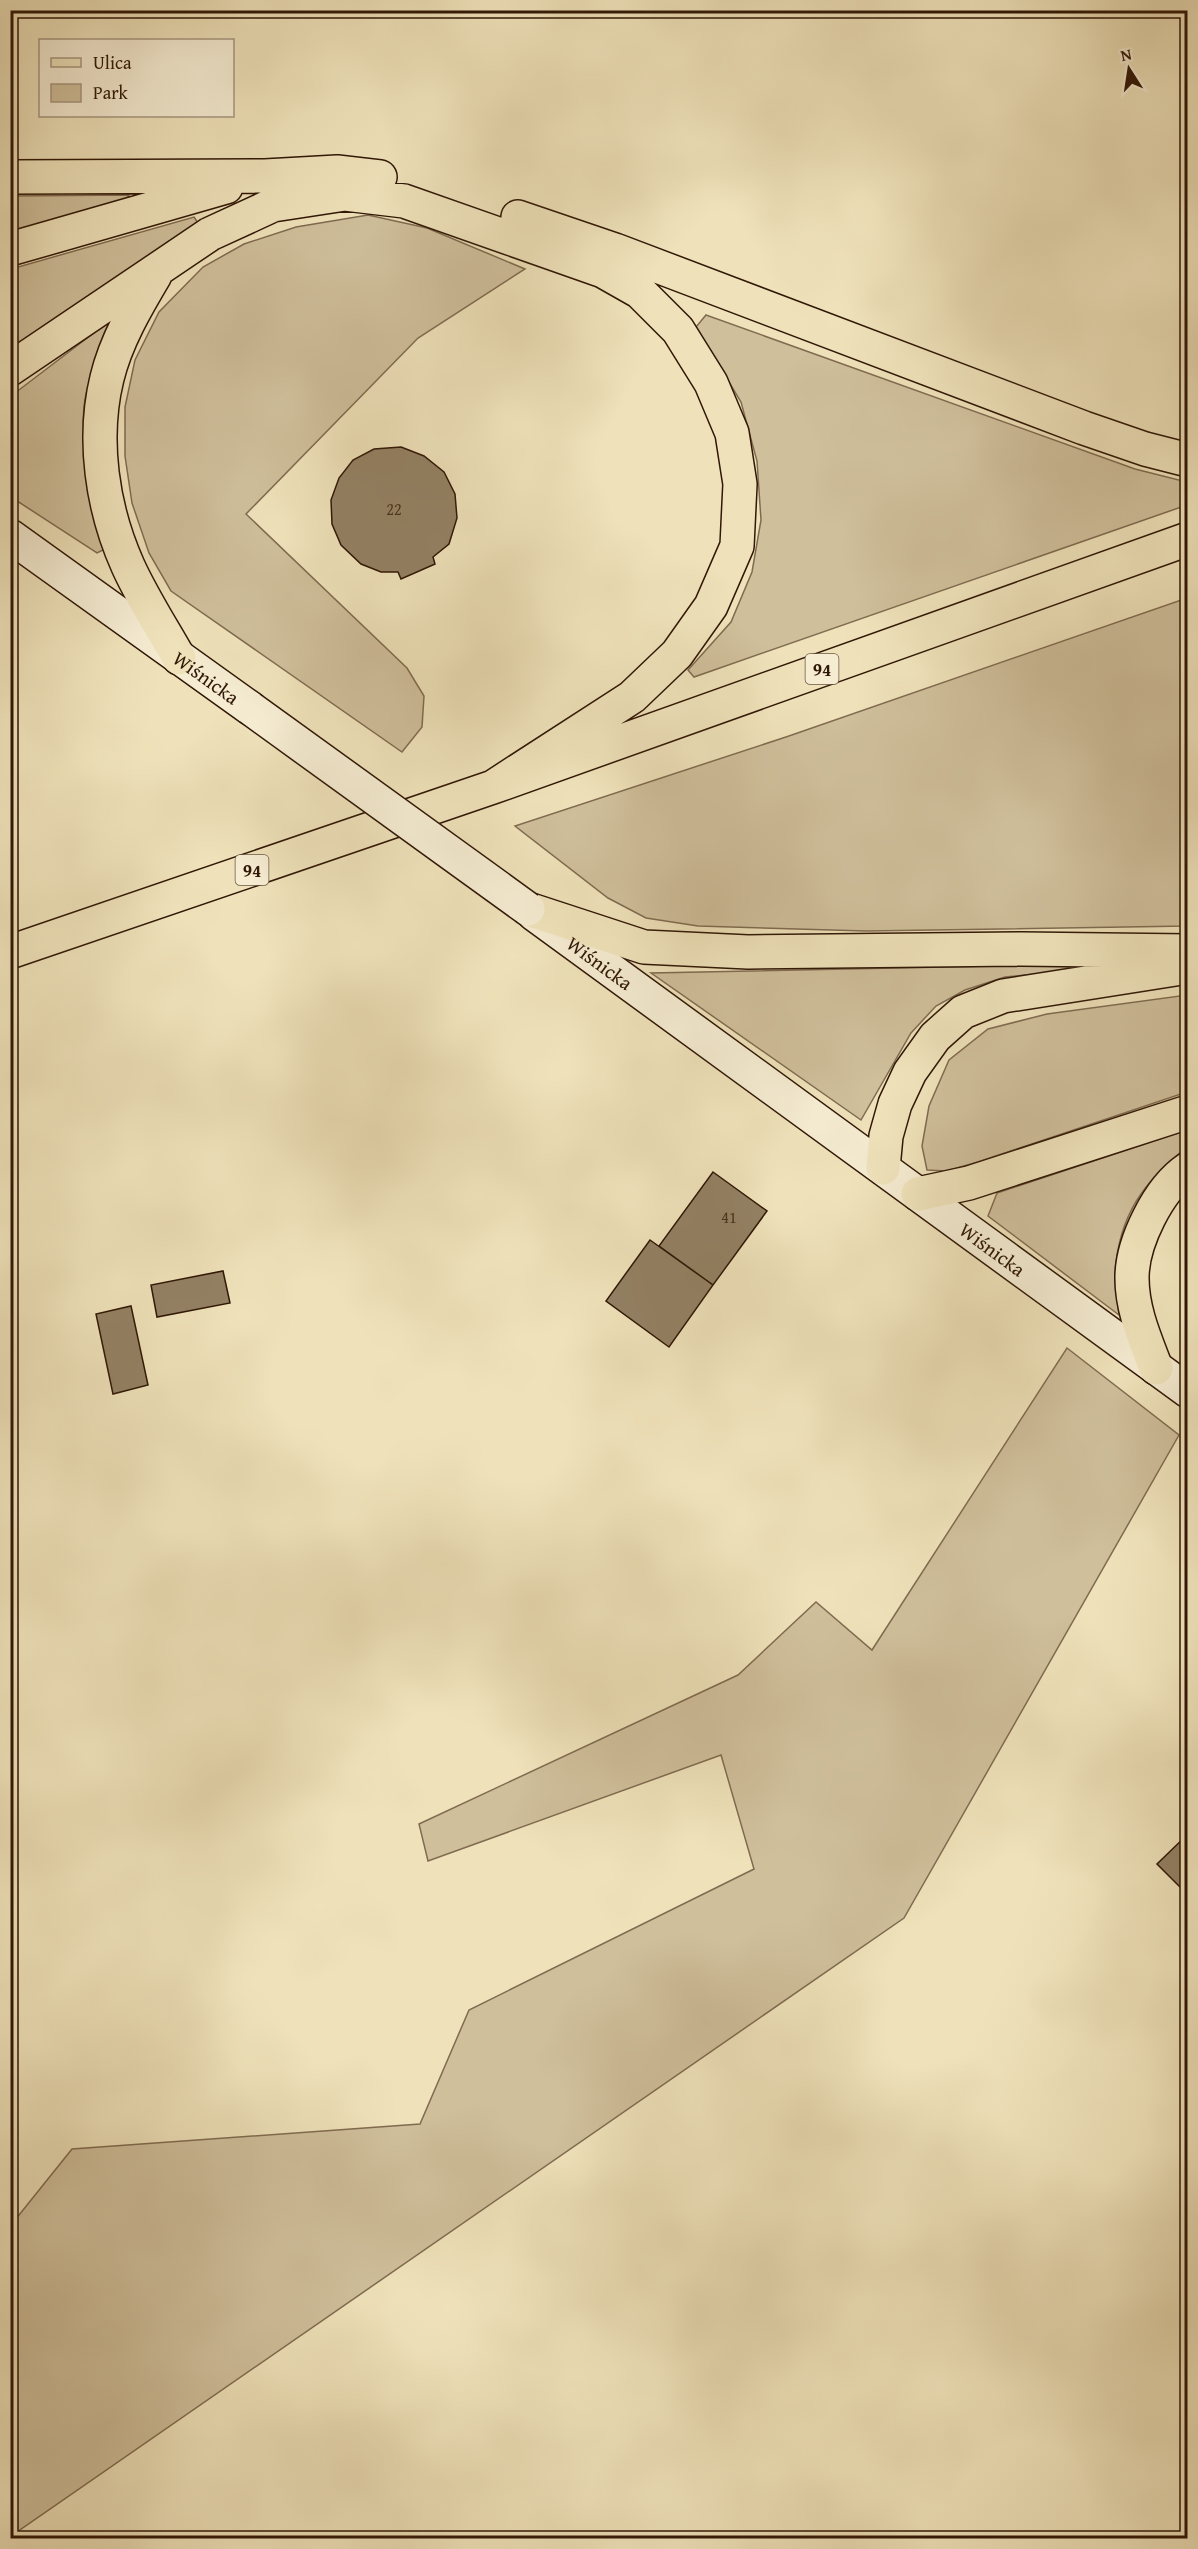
<svg xmlns="http://www.w3.org/2000/svg" width="1198" height="2549" font-family="'Gentium Book Plus',serif">
<style>
.green{fill:#cfbf9b;stroke:#806b50;stroke-width:1.5}
.building{fill:#938164;stroke:#301706;stroke-width:1.5}
.lines{fill:none;stroke-linecap:round;stroke-linejoin:round}
.secondary-casing{stroke:#301706;stroke-width:36}
.primary-casing{stroke:#301706;stroke-width:36}
.secondary{stroke:#f5ecd2;stroke-width:33}
.primary{stroke:#efe2ba;stroke-width:33}
.secondary-bridge-casing{stroke:#301706;stroke-width:36;stroke-linecap:butt}
.secondary-bridge{stroke:#f5ecd2;stroke-width:33}
.labels{text-anchor:middle;dominant-baseline:central;stroke-width:4.5;stroke-linejoin:round;paint-order:stroke}
.number-label{font-size:16px;fill:#49321e}
.shield{fill:#f5ecd2;stroke:#6b5743;stroke-width:1.5}
.shield-label{font-size:18px;font-weight:bold;fill:#301706}
.street-label{font-size:20px;fill:#301706;stroke:#f5ecd2}
</style>
<rect width="100%" height="100%" fill="#efe2ba"/>
<filter id="stains"><feTurbulence type="fractalNoise" baseFrequency=".00333" numOctaves="4"/><feColorMatrix values="0 0 0 0 .2 0 0 0 0 .09 0 0 0 0 .02 0 0 0 .5 -.17"/></filter>
<radialGradient id="worn" r=".72"><stop offset=".6" stop-color="#630" stop-opacity="0"/><stop offset="1" stop-color="#630" stop-opacity=".3"/></radialGradient>
<path class="green" d="M129 195 125 201 11 231V196Z
M368 215 427 228 525 269 418 338 246 514 407 668 424 696 422 727 402 752 171 591 149 553 132 503 125 456V407L135 360 159 312 203 267 244 244 296 227Z
M194 217 198 223 11 353V269Z
M120 313C107 339 93 366 86 394 76 442 96 502 105 549L97 553 11 497V396Z
M706 315 1135 469 1187 482V505L694 677 688 670 731 622 752 572 761 520 757 461 741 402 696 327Z
M1187 598V926L866 931 698 926 646 918 608 898 515 826 786 737Z
M1147 963 1005 977 965 990 936 1006 911 1033 861 1120 651 973Z
M1187 995V1092L978 1162 946 1171 927 1170 922 1146 929 1106 949 1060 988 1029 1047 1014Z
M1187 1130V1147C1144 1181 1119 1215 1115 1273 1114 1286 1118 1301 1119 1315L988 1216 997 1193Z
M1067 1348 1179 1435 904 1918 11 2536V2225L72 2149 420 2124 469 2010 754 1869 721 1755 428 1861 419 1824 738 1675 816 1602 872 1650Z"/>
<path class="building" d="M401 447 424 456 444 472 455 494 457 518 449 544 433 557 435 564 401 579 398 572H381L361 564 341 545 332 524 331 500 339 478 353 460 374 449Z
M713 1172 767 1211 713 1285 659 1246Z
M650 1240 713 1285 669 1347 606 1301Z
M223 1271 230 1303 157 1317 151 1285Z
M131 1306 148 1385 113 1394 96 1314Z
M1188 1834V1895L1157 1864Z"/>
<g class="lines">
<defs>
<g id="secondary">
<path id="s1" d="M10 536 250 708"/>
<path id="s2" d="M534 914 1188 1391"/>
</g>
<path id="primary" d="M10 177 265 176 337 172 380 177
M518 217 615 250 1084 428 1145 449 1188 460
M10 249 226 187
M155 275C136 307 116 341 107 378 92 439 102 508 128 566 142 597 162 628 179 658
M10 369 210 234 273 205 345 194 404 201 603 271 640 292 678 330 711 383 732 433 740 484 737 546 711 606 677 654 632 697 493 787
M528 909 644 947 748 952 1021 949 1188 951
M10 952 493 787 1188 539
M883 1168 886 1136 895 1104 910 1072 935 1037 963 1012 1003 996 1188 967
M918 1194 969 1183 1188 1112
M1156 1368C1145 1339 1132 1310 1132 1278 1132 1243 1158 1189 1188 1169"/>
</defs>
<use href="#secondary" class="secondary-casing"/>
<use href="#primary" class="primary-casing"/>
<use href="#secondary" class="secondary"/>
<use href="#primary" class="primary"/>
<defs>
<path id="secondary-bridge" d="M250 708 528 909"/>
</defs>
<use href="#secondary-bridge" class="secondary-bridge-casing"/>
<use href="#secondary-bridge" class="secondary-bridge"/>
</g>
<g class="labels">
<g class="number-label">
<text x="394" y="509">22</text>
<text x="729" y="1217">41</text>
</g>
<g class="shield">
<rect x="805.5" y="654" width="33" height="30" rx="4.5"/>
<rect x="235.5" y="855" width="33" height="30" rx="4.5"/>
</g>
<g class="shield-label">
<text x="822" y="669">94</text>
<text x="252" y="870">94</text>
</g>
<g class="street-label">
<text stroke="none"><textPath href="#s1" startOffset="242">Wiśnicka</textPath></text>
<text stroke="none"><textPath href="#s2" startOffset="82">Wiśnicka</textPath></text>
<text stroke="none"><textPath href="#s2" startOffset="568">Wiśnicka</textPath></text>
</g>
</g>
<rect width="1198" height="2549" fill="none" stroke="#efe2ba" stroke-width="36"/>
<rect x="12" y="12" width="1174" height="2525" fill="none" stroke="#301706" stroke-width="3"/>
<rect x="18" y="18" width="1162" height="2513" fill="none" stroke="#301706" stroke-width="1.5"/>
<rect x="39" y="39" width="195" height="78" fill="#f5ecd2" stroke="#a69780" stroke-width="1.5"/>
<rect x="51" y="58" width="30" height="9" fill="#efe2ba" stroke="#a69780" stroke-width="1.5"/>
<text x="93" y="69" font-size="18" fill="#301706">Ulica</text>
<rect x="51" y="84" width="30" height="18" fill="#cfbf9b" stroke="#a69780" stroke-width="1.5"/>
<text x="93" y="99" font-size="18" fill="#301706">Park</text>
<g transform="translate(1129 69) rotate(348)" stroke="#f5ecd2" stroke-width="4.5" paint-order="stroke">
<path d="M0-4.5L10 22L0 15L-10 22Z" fill="#301706"/>
<text y="-9" font-size="16" font-weight="bold" text-anchor="middle" fill="#301706">N</text>
</g>
<rect width="100%" height="100%" filter="url(#stains)"/>
<rect width="100%" height="100%" fill="url(#worn)"/>
</svg>
